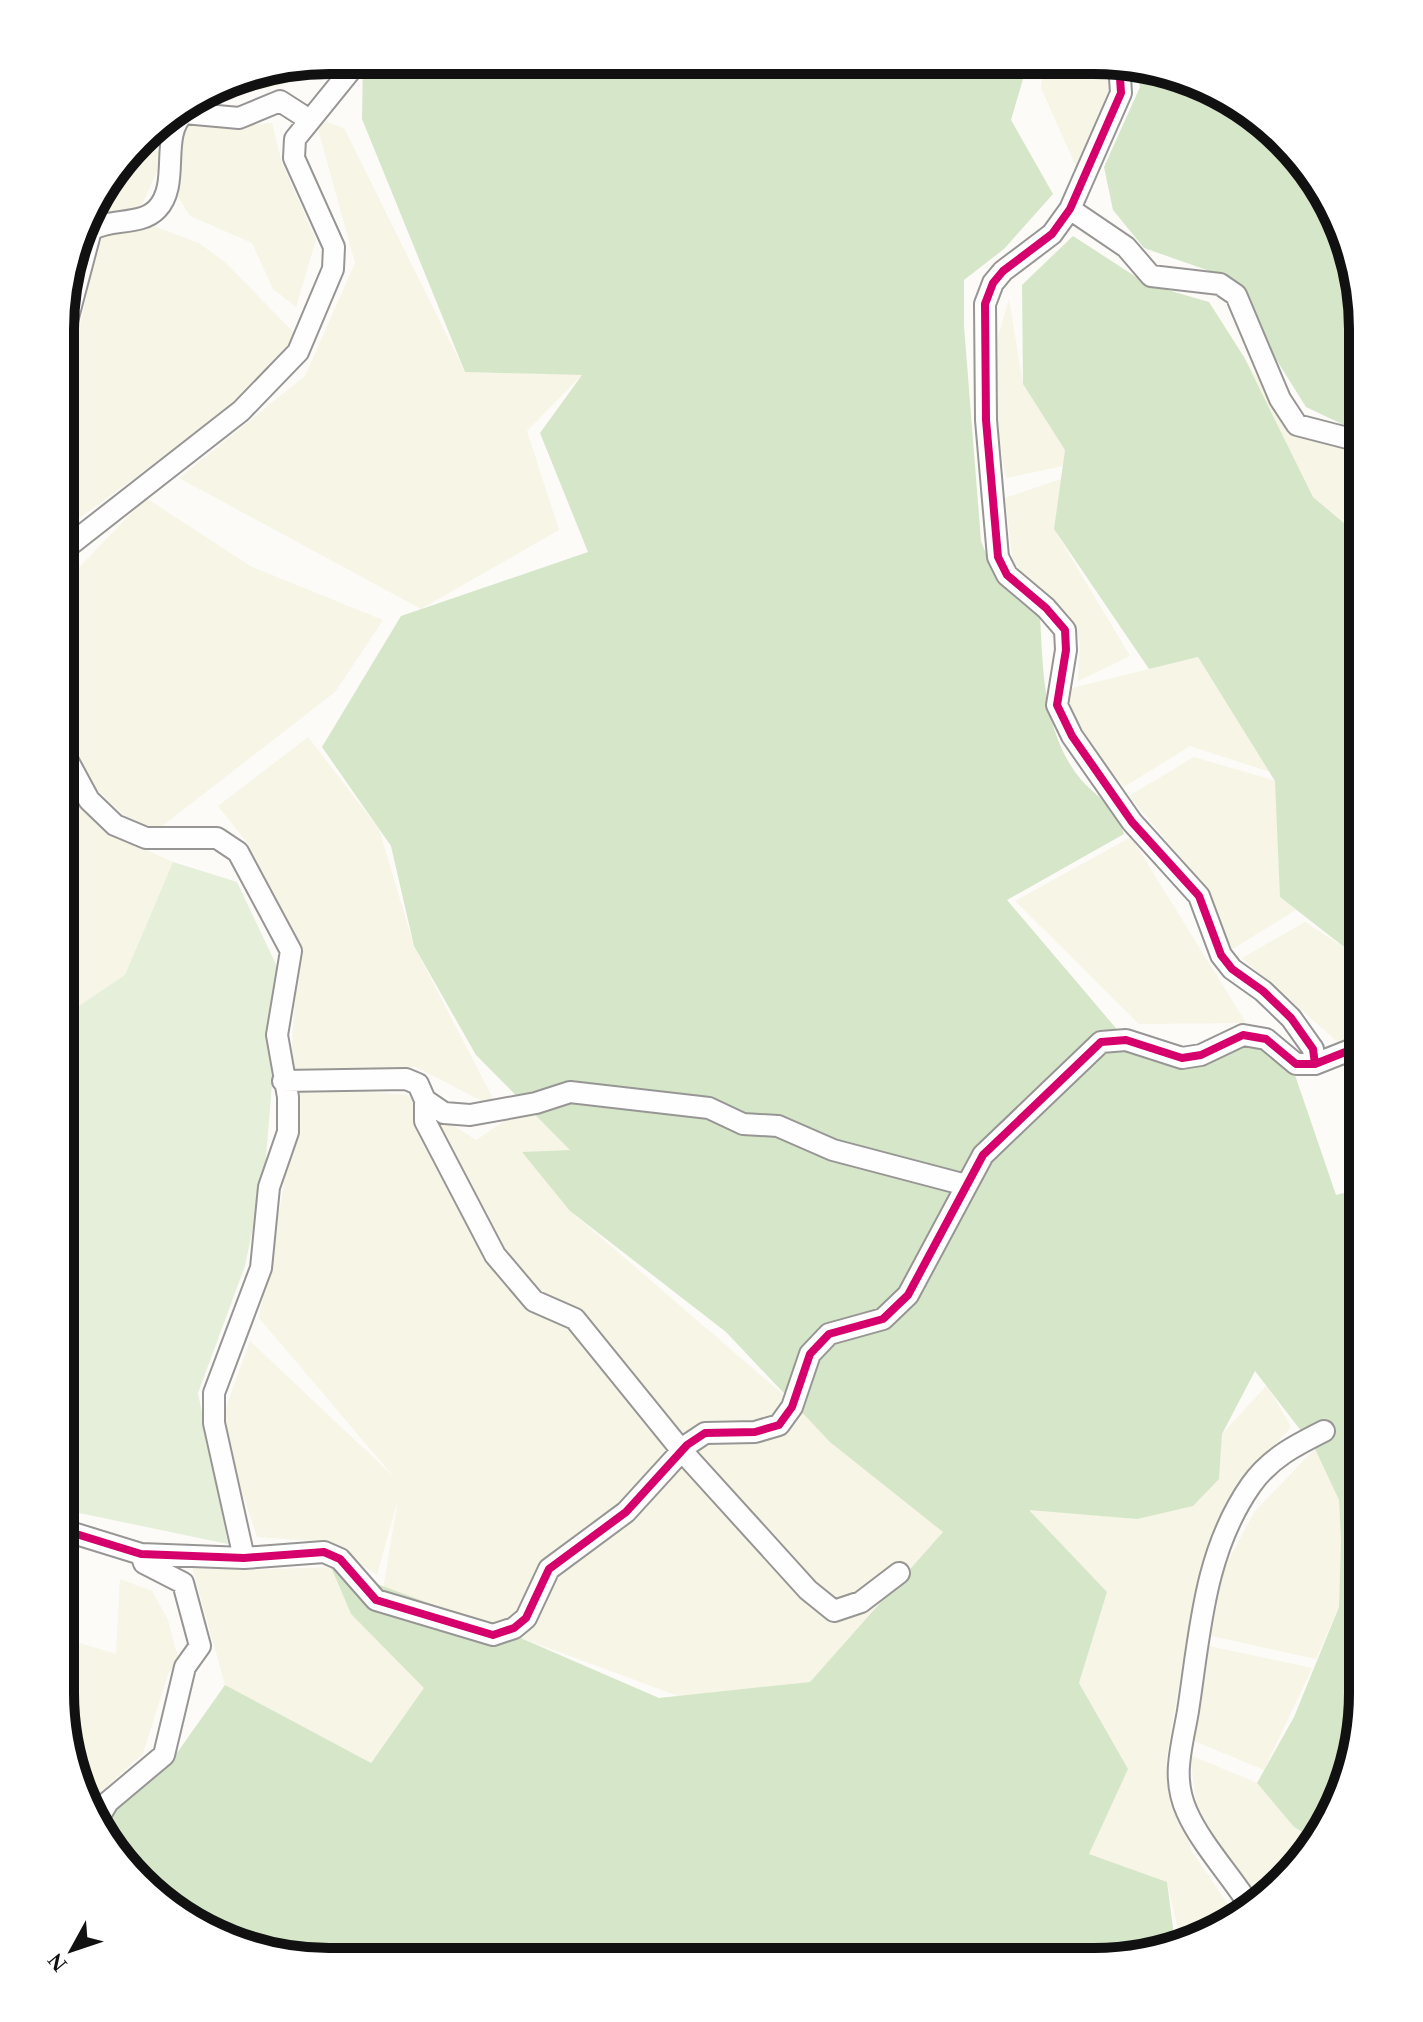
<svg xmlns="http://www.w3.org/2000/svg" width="1423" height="2022" font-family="'Times New Roman',serif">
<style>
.farmland{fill:#f6f5e6}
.green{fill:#e5efda}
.forest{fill:#d6e6c9}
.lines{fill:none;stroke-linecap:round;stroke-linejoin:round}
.street-casing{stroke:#979695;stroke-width:24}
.street{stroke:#fffefe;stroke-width:20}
.cycleway-casing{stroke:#fff;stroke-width:13}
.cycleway{stroke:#d6006c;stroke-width:8}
.rim{fill:none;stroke:#111;stroke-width:10}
</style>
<rect width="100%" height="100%" fill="#fcfbf7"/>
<path class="farmland" d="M329 60H346L281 85 195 103 242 74Z
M1044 62H1109L1114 84 1079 173 1041 88Z
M315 118 344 128 465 372 583 374 527 431 559 530 421 609 179 478 305 376 355 263Z
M185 122 236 126 272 123 282 163 316 240 296 307 273 289 252 243 190 216 173 189Z
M132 150 166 152 139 211 86 224 96 195Z
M150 225 199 243 225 262 299 338 245 398 67 527 62 524V408L100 233Z
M1009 299 1023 384 1065 450 1063 466 1006 478 985 358 996 343Z
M1244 357 1293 431 1363 453V538L1313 497Z
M1061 479 1054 529 1130 656 1078 681 1080 643 1073 621 1029 583 1013 561 1005 498Z
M146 498 252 567 383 620 335 692 148 837 80 774 62 731V585Z
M1198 657 1270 772 1190 746 1124 787 1087 743 1064 690Z
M308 737 379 829 414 946 499 1110 416 1067 290 1074 298 951 248 844 218 806Z
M1194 757 1276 781 1280 897 1296 910 1231 950 1208 890 1129 796Z
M62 775 104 831 173 862 125 975 61 1018Z
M1131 837 1246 1023 1139 1024 1015 901Z
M1305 922 1348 950 1363 971V1032L1340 1044 1242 958Z
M306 1086 406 1095 476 1140 530 1104 571 1151 523 1152 570 1211 943 1532 810 1682 678 1696 524 1639 381 1601 398 1499 377 1575 327 1542 257 1537 220 1424 250 1341 394 1477 259 1318 283 1191 296 1093Z
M1267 1385 1291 1427 1226 1501 1188 1630 1166 1761 1191 1850 1235 1915 1213 1934 1181 1942 1167 1882 1089 1854 1127 1769 1079 1683 1107 1592 1028 1509 1137 1519 1219 1479 1222 1434Z
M1315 1449 1339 1500 1341 1540 1339 1607 1316 1659 1211 1636 1224 1568 1255 1511Z
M192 1567 249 1570 331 1567 351 1614 425 1688 370 1763 225 1685Z
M120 1579 152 1591 168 1620 179 1661 168 1674 143 1754 86 1805 60 1693V1637L116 1654Z
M1209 1646 1312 1668 1264 1770 1192 1740Z
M1190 1755 1257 1783 1294 1827 1318 1841 1256 1897 1198 1817Z"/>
<path class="green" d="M173 862 237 882 281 975 265 1169 245 1266 198 1393 228 1544 60 1509 61 1018 125 975Z"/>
<path class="forest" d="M363 60 1028 62 1011 120 1053 194 1004 249 964 280V326L981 541 995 577 1040 616C1043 669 1043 726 1075 772 1094 798 1112 799 1124 834L1007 900 1126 1040 1182 1058 1237 1038 1259 1045 1295 1075 1336 1195 1363 1188 1362 1711 1318 1841 1294 1827 1257 1783 1294 1717 1339 1607 1341 1540 1339 1500 1315 1449 1255 1371 1222 1434 1219 1479 1193 1506 1137 1519 1029 1510 1107 1592 1079 1683 1128 1769 1089 1854 1167 1882 1175 1943 1094 1962 294 1960 166 1907 153 1891 154 1885 139 1874 104 1832 113 1809 172 1760 225 1685 371 1763 424 1688 351 1614 331 1567 507 1632 659 1698 810 1682 943 1532 830 1442 726 1332 570 1211 522 1152 570 1150 476 1055 414 946 391 846 322 747 401 616 588 552 540 433 582 375 465 372 362 119Z
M1135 65 1257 115 1335 210 1363 329V434L1306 407 1224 276 1144 248 1113 210 1104 167 1140 87Z
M1073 236 1147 284 1209 302 1244 357 1313 497 1363 539V971L1348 950 1280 897 1275 781 1198 657 1149 669 1054 529 1065 450 1023 384 1022 285Z"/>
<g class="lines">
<defs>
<path id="street" d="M1119 62 1121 93 1070 209 1052 234 1003 271 993 283 985 304 986 420 998 557 1007 575 1046 608 1065 630 1066 650 1057 705 1072 736 1132 822 1199 896 1221 955 1232 969 1263 991 1291 1018 1313 1049 1315 1064
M1070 209 1126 247 1151 276 1220 284 1236 295 1280 399 1297 425 1363 442
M62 340 91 230C110 218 141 226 157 209 181 184 159 136 184 113L239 118 280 101 308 119
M62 551 241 411 298 352 333 269 334 247 294 158 295 139 359 60
M62 750 89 800 115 825 146 838H217L238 852 291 951 277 1035 288 1097V1132L269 1187 261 1268 214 1393V1423L244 1558
M61 860 66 854 67 832 61 830
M283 1081 406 1079 418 1084 425 1100 444 1113 470 1115 536 1103 570 1092 709 1108 743 1124 778 1126 833 1150 966 1185
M425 1100V1121L495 1255 534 1301 575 1319 682 1451 808 1590 834 1611 861 1602 899 1573
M60 1529 141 1554 244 1558 324 1552 340 1559 376 1600 493 1635 514 1628 526 1618 549 1569 626 1512 687 1445 705 1433 755 1432 779 1425 792 1407 810 1354 829 1334 883 1319 908 1295 983 1155 1101 1042 1126 1040 1182 1058 1201 1055 1243 1035 1266 1039 1296 1064H1315L1363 1045
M96 1822 108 1802 164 1755 185 1667 200 1646 183 1583 144 1563 141 1554
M1248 1903C1230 1875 1200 1842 1187 1812 1171 1777 1182 1747 1188 1711 1200 1633 1204 1552 1251 1485 1270 1458 1296 1445 1324 1431"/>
</defs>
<use href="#street" class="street-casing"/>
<use href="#street" class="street"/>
<defs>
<path id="cycleway" d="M1119 62 1121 93 1070 209 1052 234 1003 271 993 283 985 304 986 420 998 557 1007 575 1046 608 1065 630 1066 650 1057 705 1072 736 1132 822 1199 896 1221 955 1232 969 1263 991 1291 1018 1313 1049 1315 1064
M60 1529 141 1554 244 1558 324 1552 340 1559 376 1600 493 1635 514 1628 526 1618 549 1569 626 1512 687 1445 705 1433 755 1432 779 1425 792 1407 810 1354 829 1334 883 1319 908 1295 983 1155 1101 1042 1126 1040 1182 1058 1201 1055 1243 1035 1266 1039 1296 1064H1315L1363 1045"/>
</defs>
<use href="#cycleway" class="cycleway-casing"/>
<use href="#cycleway" class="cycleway"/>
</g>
<path d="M0 0H1423V2022H0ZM329 74H1094A255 255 0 0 1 1349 329V1693A255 255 0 0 1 1094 1948H329A255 255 0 0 1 74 1693V329A255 255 0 0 1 329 74Z" fill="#fff" fill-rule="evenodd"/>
<path class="rim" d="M329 74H1094A255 255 0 0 1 1349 329V1693A255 255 0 0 1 1094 1948H329A255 255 0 0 1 74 1693V329A255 255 0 0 1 329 74Z"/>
<g transform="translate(72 1950) rotate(230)" stroke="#ffffff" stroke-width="6" paint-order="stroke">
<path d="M0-6L14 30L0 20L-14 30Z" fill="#111111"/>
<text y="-12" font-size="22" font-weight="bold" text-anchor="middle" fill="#111111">N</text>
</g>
</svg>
